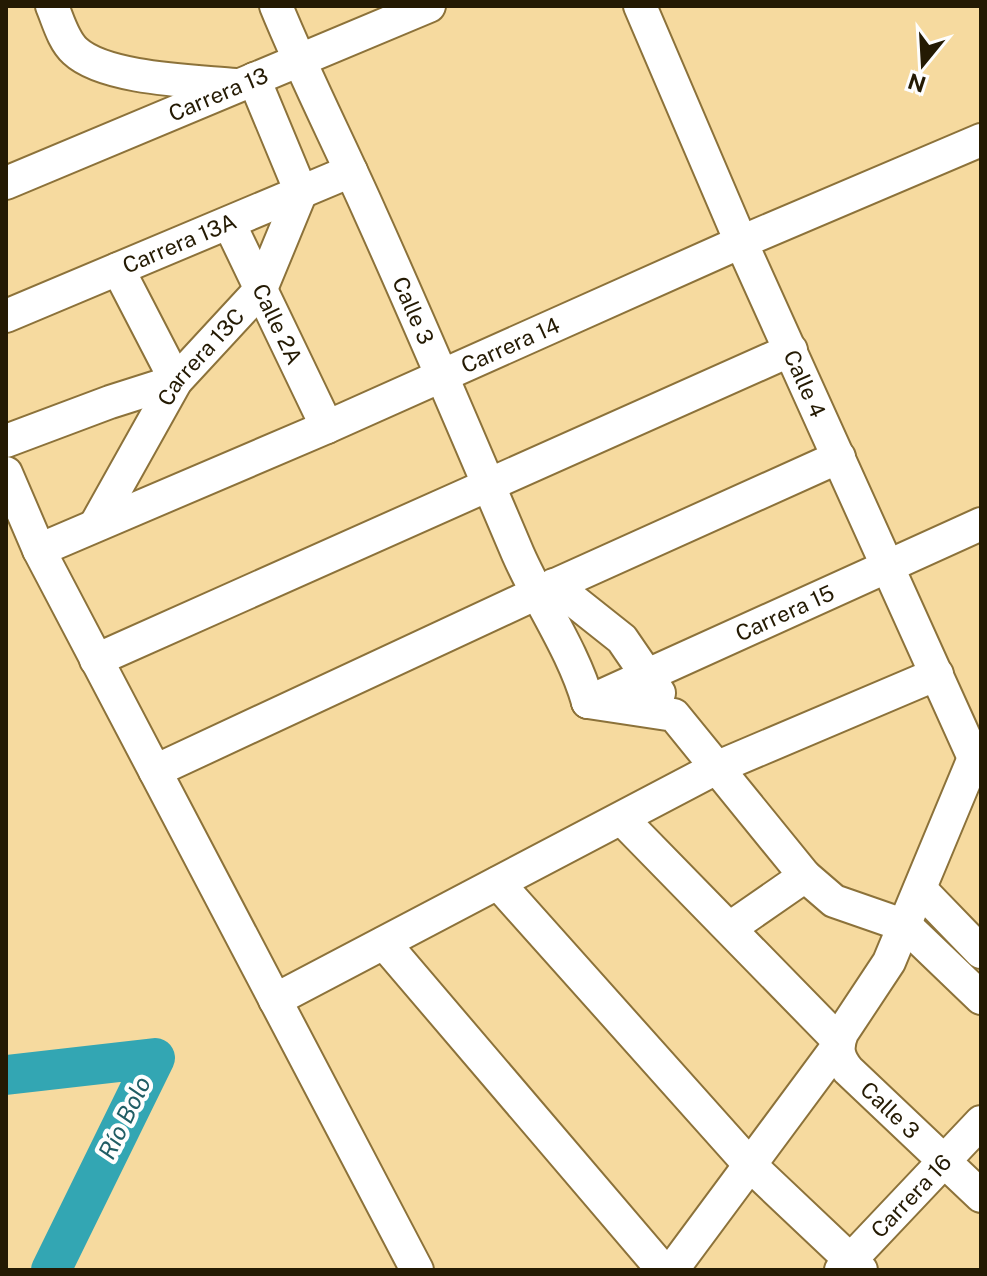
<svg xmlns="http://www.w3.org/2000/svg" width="987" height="1276" font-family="'Public Sans',sans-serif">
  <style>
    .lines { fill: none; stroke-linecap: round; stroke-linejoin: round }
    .river { stroke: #33a6b3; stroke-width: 40 }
    .minor-casing { stroke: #8c723a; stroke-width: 36 }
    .minor { stroke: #fff; stroke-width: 32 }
    .labels { text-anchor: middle; stroke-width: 8; stroke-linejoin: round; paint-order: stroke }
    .street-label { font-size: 22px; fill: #241a03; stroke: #fefefe }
    .water-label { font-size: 24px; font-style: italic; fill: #205d64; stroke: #fefefe }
  </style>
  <rect width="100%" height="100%" fill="#f6da9f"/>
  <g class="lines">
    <polyline class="river" points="6,1075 155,1058 51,1270"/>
    <defs>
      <g id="minor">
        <path d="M 52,6 C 58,20 63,40 75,51 C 105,79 194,81 235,85"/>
        <path id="s1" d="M 276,6 C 305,77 340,145 371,215 C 422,328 470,441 518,554 C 540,604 573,650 588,702"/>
        <path id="s2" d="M 640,6 L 741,242 L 974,758"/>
        <path id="s3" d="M 6,183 L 429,6"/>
        <path id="s4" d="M 229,223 L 327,427"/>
        <path id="s5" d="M 6,316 L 351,171"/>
        <polyline points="6,441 110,402 176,381 118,269"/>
        <polyline points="6,473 39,550 417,1270"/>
        <path id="s6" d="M 96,524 L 176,381 L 261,289 L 301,192 L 254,79"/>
        <path id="s7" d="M 39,550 L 327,427 L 741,242 L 981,140"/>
        <polyline points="554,585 622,639 659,693"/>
        <polyline points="96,660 791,350"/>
        <polyline points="588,702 674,715 805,876 834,901 906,926 981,998"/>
        <path id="s8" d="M 588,702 L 981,524"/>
        <path id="s9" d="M 981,751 L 974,758 L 889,962 L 842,1033 C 836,1048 838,1058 848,1070 L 981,1196"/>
        <polyline points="155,771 535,594 839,457"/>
        <polyline points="622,819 839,1041"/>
        <polyline points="498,883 750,1165 861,1270"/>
        <polyline points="920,889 981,952"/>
        <polyline points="730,928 805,876"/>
        <polyline points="384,943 663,1270"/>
        <polyline points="275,1000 718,767 937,674"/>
        <polyline points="672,1270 838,1046"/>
        <path id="s10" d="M 841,1270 L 981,1122"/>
      </g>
    </defs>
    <use href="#minor" class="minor-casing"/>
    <use href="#minor" class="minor"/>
  </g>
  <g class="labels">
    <g class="street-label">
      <text dy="8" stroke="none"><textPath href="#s3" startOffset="230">Carrera 13</textPath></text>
      <text dy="8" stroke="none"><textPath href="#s5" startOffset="188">Carrera 13A</textPath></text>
      <text dy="8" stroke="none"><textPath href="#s1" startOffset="334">Calle 3</textPath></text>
      <text dy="8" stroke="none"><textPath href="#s4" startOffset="112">Calle 2A</textPath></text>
      <text dy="8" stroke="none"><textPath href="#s7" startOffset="514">Carrera 14</textPath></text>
      <text dy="8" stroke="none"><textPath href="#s6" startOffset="198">Carrera 13C</textPath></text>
      <text dy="8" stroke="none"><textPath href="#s2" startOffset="412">Calle 4</textPath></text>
      <text dy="8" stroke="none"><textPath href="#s8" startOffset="216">Carrera 15</textPath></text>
      <text dy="8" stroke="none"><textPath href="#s9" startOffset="414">Calle 3</textPath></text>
      <text dy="8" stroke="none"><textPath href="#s10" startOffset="102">Carrera 16</textPath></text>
    </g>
    <g class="water-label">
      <text transform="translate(125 1118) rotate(-64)" y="8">Río Bolo</text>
    </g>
  </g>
  <rect width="987" height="1276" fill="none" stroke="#241a03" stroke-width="16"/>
  <g transform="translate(923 64) rotate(198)" stroke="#fefefe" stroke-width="6" paint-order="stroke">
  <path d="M0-6L14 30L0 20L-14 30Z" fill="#241a03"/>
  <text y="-12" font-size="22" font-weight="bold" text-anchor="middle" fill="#241a03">N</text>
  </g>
</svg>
